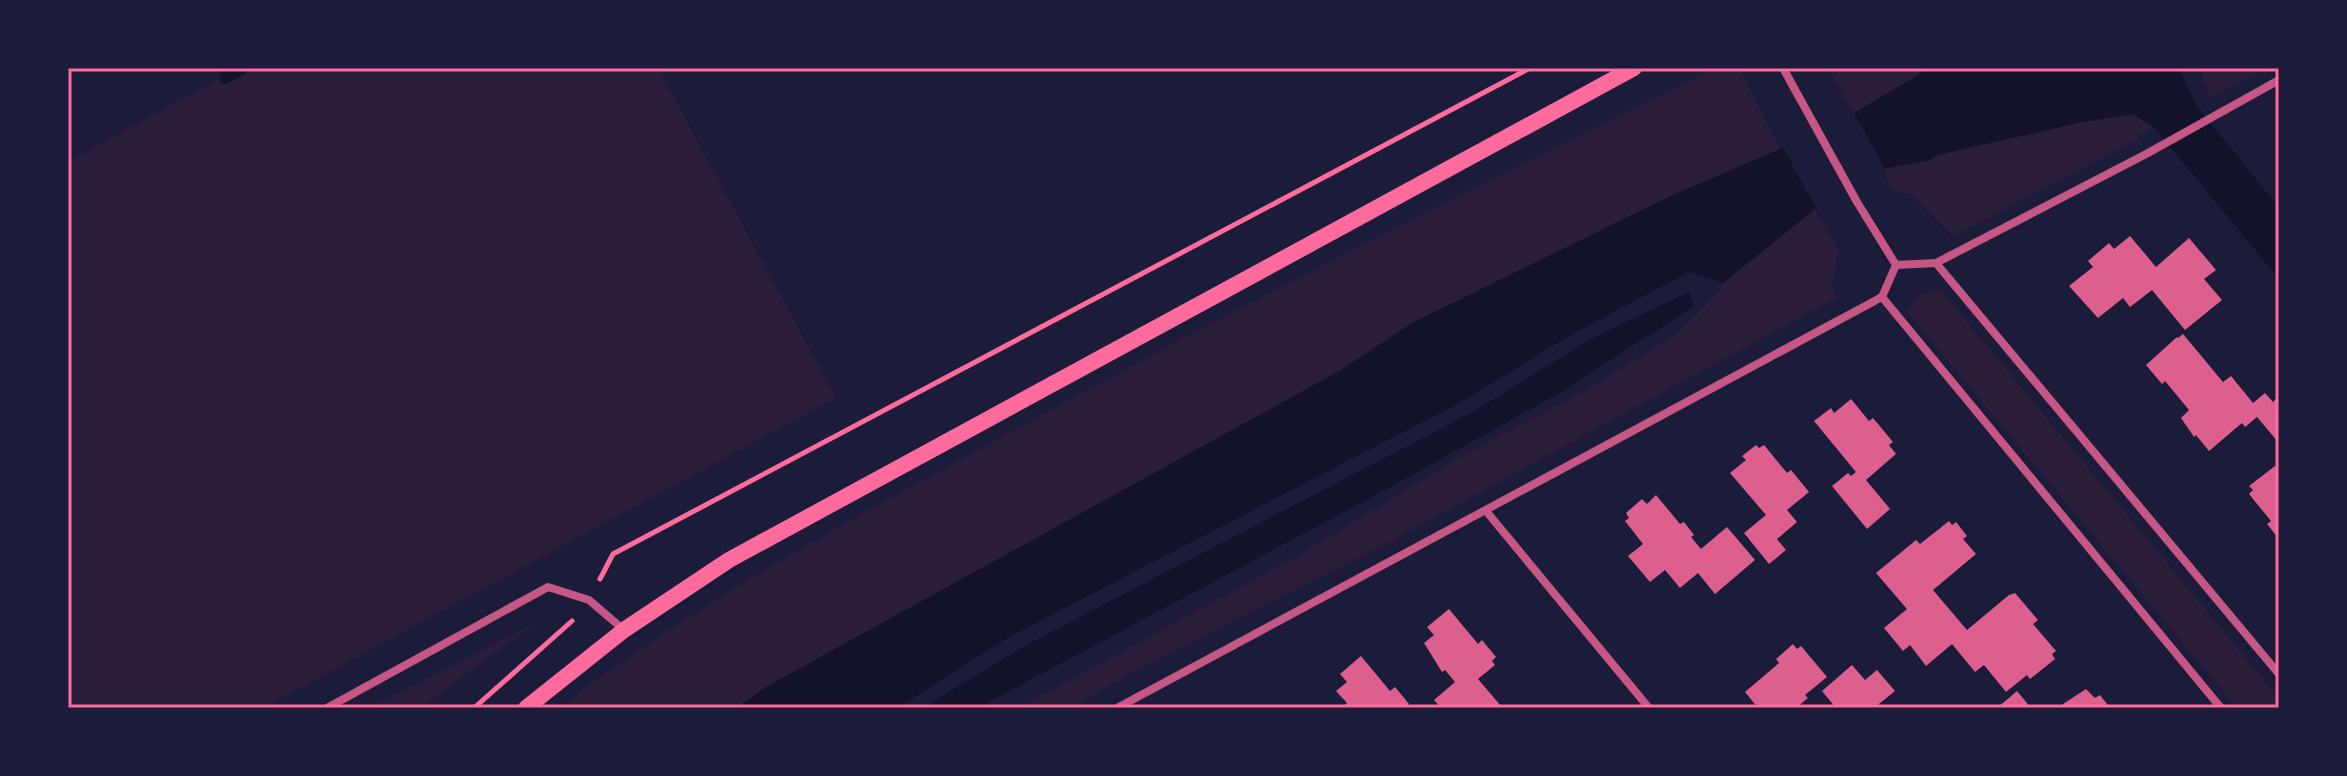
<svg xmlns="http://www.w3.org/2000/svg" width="2347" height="776" font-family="Spectral,serif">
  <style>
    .green { fill: #2a1e3b }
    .water { fill: #12122b }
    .pier { fill: #1b1b3a }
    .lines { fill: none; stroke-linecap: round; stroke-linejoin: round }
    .stream { stroke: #12122b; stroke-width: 12 }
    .building { fill: #dd5f8e }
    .path { stroke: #ff6b9d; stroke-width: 5 }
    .minor { stroke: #c65784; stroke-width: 8 }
    .secondary { stroke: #ff6b9d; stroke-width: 16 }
    .neatline { fill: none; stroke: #ff6b9d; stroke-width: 3 }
  </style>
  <rect width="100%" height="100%" fill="#1b1b3a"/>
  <g class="green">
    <polygon points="238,68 658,68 836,398 263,708 68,708 68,162"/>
    <path d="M 1716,68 L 1739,68 L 1780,149 L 1673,195 L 1412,323 L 1341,370 L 766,687 L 737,708 L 559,708 C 693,605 841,525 989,444 C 1228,312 1471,187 1716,68 Z"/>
    <polygon points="1828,68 1930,68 1854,113"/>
    <polygon points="2207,68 2267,68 2211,97 2202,77"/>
    <polygon points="2133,114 2154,127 2138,136 2139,139 1953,236 1910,194 1892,191 1882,169 1931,160 1937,155 2083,122"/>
    <polygon points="1815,209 1839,250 1832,284 1836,298 1380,547 1136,670 1071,708 1019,708 1297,556 1457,459 1588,389 1676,334 1709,302 1723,283"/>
    <polygon points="1940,289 2279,698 2279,708 2237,708 1907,312 1920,295"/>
    <polygon points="537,622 421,708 369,708"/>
  </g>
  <g class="water">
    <polygon points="1930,68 2179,68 2196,105 2279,208 2279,279 2154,127 2132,114 2083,122 1937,155 1931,160 1882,169 1815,209 1723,283 1689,272 1572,334 1463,401 1007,638 897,708 737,708 766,687 1341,370 1412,323 1673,195 1780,149 1854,113"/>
    <polygon points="1689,292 1694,306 1563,391 1385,490 977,708 923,708 1030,643 1473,412 1589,340"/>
  </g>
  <polygon class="pier" points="1852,109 1887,172 1818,212 1781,144"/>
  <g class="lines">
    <polyline class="stream" points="225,78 243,68"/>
  </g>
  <g class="building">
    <polygon points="2130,236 2156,267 2189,238 2216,270 2204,279 2222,300 2185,330 2152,290 2130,307 2123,298 2098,318 2069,286 2093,267 2088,261 2109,243 2114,249"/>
    <polygon points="2183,334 2223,382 2231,376 2253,403 2265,393 2273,402 2279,396 2279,443 2257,417 2245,427 2242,423 2209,451 2196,435 2194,437 2181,418 2189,410 2165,381 2162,384 2146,365 2177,337 2178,338"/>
    <polygon points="1851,399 1869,421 1873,418 1893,442 1889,445 1896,454 1866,480 1890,509 1867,529 1832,486 1848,473 1851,476 1856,472 1814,421 1831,408 1834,413"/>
    <polygon points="1756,445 1759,448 1764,445 1787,473 1791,470 1809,492 1787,510 1797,522 1777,539 1786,550 1769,564 1744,533 1766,515 1730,473 1746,460 1742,456"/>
    <polygon points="2275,466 2279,471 2279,539 2267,524 2271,521 2249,494 2253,490 2249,486"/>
    <polygon points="1656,495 1680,524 1684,522 1694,535 1691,537 1701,549 1727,527 1755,560 1715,594 1698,573 1680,588 1665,570 1650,582 1628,556 1643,544 1625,521 1629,518 1626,513 1642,499 1647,504"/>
    <polygon points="1949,521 1952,525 1956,522 1967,536 1963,539 1976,554 1933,590 1967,630 2009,595 2015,593 2038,620 2033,624 2056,651 2052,654 2055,659 2030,679 2027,675 2006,692 1984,665 1975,672 1952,644 1926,666 1910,645 1903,651 1884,628 1907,609 1876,573 1916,540 1920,544"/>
    <polygon points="1449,609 1478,644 1482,640 1496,657 1492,661 1495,665 1478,679 1501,706 1498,708 1441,708 1434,700 1455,682 1445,670 1442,672 1424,643 1434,635 1427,627"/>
    <polygon points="1793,644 1797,649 1801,646 1827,677 1805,695 1808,698 1796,708 1792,706 1758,708 1745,692 1779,663 1776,659"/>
    <polygon points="1361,656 1390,691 1395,687 1409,704 1404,708 1346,708 1344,706 1347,703 1336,691 1347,682 1340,674"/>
    <polygon points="1852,665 1865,680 1877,670 1895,691 1874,708 1836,708 1822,691"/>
    <polygon points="2086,689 2095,698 2100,695 2110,708 2057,708"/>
    <polygon points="2017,691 2031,708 1997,708"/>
  </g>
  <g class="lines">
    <g class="path">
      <polyline points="600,579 613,554 1530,68"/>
      <polyline points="474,708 572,621"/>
    </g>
    <g class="minor">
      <polyline points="1783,68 1857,202 1896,265"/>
      <polyline points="1936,263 2279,674"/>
      <polyline points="1882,297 2221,708"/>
      <polyline points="1882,297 1896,265 1936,263 2148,153 2279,80"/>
      <polyline points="1486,511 1649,708"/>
      <polyline points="327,708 548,587 589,600 624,630"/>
      <polyline points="1117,708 1882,297"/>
    </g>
    <polyline class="secondary" points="526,708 624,630 729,560 1634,68"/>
  </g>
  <rect width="2347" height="776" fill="none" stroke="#1b1b3a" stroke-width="140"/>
  <rect x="70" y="70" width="2207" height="636" class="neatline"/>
</svg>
